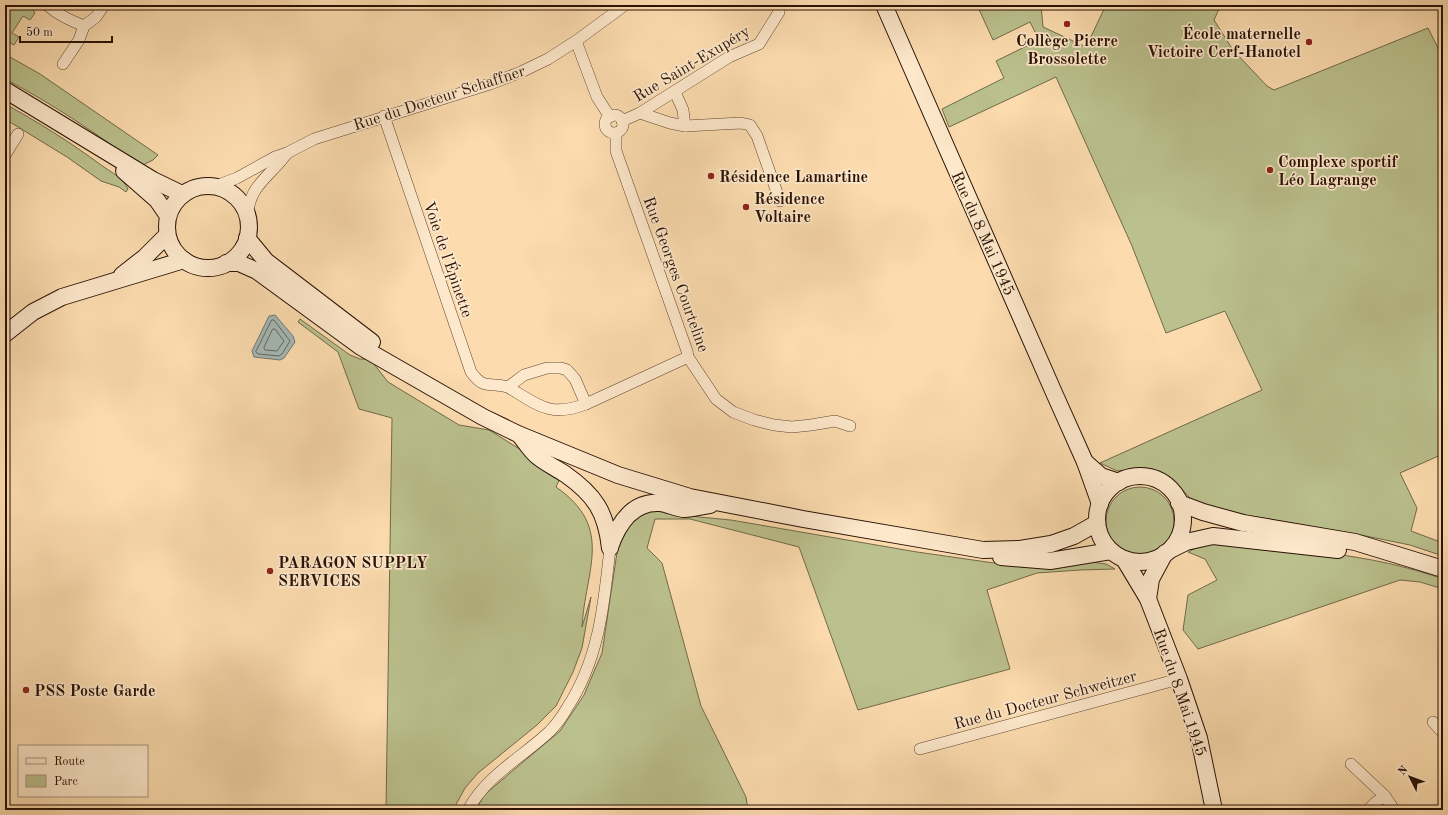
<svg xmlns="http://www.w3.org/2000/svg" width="1448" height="815" font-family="'Old Standard TT',serif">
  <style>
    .green { fill: #bbc18e; stroke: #726949 }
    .water { fill: #a4b9b6; stroke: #73766f }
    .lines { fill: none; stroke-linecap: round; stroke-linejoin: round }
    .shore { stroke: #66655d; stroke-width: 1 }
    .street-casing { stroke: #5e442f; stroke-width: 12 }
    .secondary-casing { stroke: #291104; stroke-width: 18 }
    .street { stroke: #fde8cb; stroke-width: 11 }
    .secondary { stroke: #fde8cb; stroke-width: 16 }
    .poi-dot { fill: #8f2418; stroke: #fde8cb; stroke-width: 1.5 }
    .labels { text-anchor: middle; stroke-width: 3.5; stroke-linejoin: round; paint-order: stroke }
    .poi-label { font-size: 16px; font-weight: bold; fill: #291104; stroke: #fde8cb; text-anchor: start }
    .street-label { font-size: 16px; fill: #291104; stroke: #fde8cb }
  </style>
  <rect width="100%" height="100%" fill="#fcdcaf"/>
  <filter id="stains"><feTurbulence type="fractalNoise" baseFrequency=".005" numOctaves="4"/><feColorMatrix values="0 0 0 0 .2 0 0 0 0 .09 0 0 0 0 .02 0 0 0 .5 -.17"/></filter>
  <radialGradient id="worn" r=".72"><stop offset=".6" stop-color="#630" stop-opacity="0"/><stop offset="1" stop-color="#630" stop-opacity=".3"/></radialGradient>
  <g class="green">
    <polygon points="5,5 30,5 35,13 30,20 23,16 12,33 19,37 14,45 5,40"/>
    <polygon points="977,5 1041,5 1043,27 1086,47 1106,5 1228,5 1219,9 1214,20 1233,50 1267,86 1274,90 1428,28 1443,58 1443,454 1400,473 1417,508 1411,531 1443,543 1443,556 1410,545 1361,535 1245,515 1205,505 1191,499 1176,483 1165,474 1153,469 1144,468 1117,471 1100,463 1262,390 1225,311 1166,333 1132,246 1056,77 949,127 942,109 1004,78 996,61 1039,40 1030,22 993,40"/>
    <path d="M 10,57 L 40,74 L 158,155 L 153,160 L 141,166 C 97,134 53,104 5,79 L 5,58 L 8,60 Z"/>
    <path d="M 5,104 C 38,122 70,142 101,165 C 111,172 123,178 128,189 L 126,192 L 119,187 L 101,181 L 67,157 L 5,119 Z"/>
    <path d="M 300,319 L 350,355 L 360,359 L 370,359 L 388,382 L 459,425 L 489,430 L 518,448 L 561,476 L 556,487 C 615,528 585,570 582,627 L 591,597 L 582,648 L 573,672 L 556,706 L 537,725 L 478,773 L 465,788 L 453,810 L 386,810 L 392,418 L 359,409 L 338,352 L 298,322 Z"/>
    <circle cx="1140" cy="521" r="34"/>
    <polygon points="659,508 699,517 731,520 917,552 1022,567 1048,567 1091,562 1106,564 1115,569 1080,570 1037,573 987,590 1010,669 858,710 799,547 690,519 655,519 647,548 662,563 701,706 746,797 748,810 476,810 484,795 560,731 584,695 602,653 619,539 632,516"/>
    <path d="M 1216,543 C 1293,549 1370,553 1443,579 L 1443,589 L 1420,582 L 1400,580 L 1198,649 L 1183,630 L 1188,595 L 1217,580 L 1205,559 L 1188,552 L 1204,544 Z"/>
  </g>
  <polygon class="water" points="275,315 293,336 295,342 284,358 280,360 254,357 252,351 269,316"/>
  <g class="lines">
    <g class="shore">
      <polygon points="272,320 274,320 290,341 282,354 279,356 258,354 256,352"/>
      <polygon points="273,329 275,329 284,341 277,351 265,350 264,348"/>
    </g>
    <defs>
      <g id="street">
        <path d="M 47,5 C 58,15 70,20 84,26"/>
        <polyline points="576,41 597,97 610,117"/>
        <polyline points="63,64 79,40 84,26 96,17 104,5"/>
        <polyline points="675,92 683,110 685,126"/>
        <polyline points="640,113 670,123 685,126 741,123 750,125 757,136 780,201"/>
        <circle cx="614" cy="124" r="9"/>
        <path d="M 384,116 L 471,372 C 485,391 488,381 508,387 C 538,405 550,418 586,404 L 688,357"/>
        <polyline points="622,121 640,113 729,57 759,44 779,12 779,5"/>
        <polyline points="616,133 616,151 687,351 688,357 716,399 733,412 754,420 774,425 792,427 811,425 835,421 850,426"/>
        <polyline points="5,155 18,134"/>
        <polyline points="216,186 237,178 275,157 287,153 314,139 490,84 521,72 548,59 576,41 625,5"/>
        <path d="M 247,213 C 249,204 251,196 256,189 C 265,176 278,166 287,153"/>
        <polyline points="508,387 524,375 547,368 561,368 567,370 575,379 586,404"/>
        <polyline points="1433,722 1443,733"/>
        <polyline points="920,749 1179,679"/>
        <polyline points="1351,764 1385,796 1394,810"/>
        <path d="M 468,810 C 486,776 521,758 549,732 C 556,725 562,717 567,708 C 599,660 604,604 610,548"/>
        <polyline points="1368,810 1376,802 1385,796"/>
      </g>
      <g id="secondary">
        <polyline points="884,5 1055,395 1085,462 1100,504"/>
        <polyline points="5,90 153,180 182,194"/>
        <polyline points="124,171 157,200 168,216"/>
        <circle cx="208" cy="227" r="41"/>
        <polyline points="247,238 266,261 372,342"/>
        <polyline points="226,263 239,263 257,271 361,347 483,417 518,434 618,475 690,497 803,519 983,550 1020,549 1051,544 1074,536 1097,523"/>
        <polyline points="122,275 145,257 167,235"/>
        <polyline points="5,334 33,312 62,297 184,260"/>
        <path d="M 521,437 C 526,443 531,451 537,456 C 545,463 556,468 565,474 C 595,495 606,512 610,548"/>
        <polyline points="1085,462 1101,476 1119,482"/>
        <circle cx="1140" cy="519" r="43"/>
        <polyline points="1179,503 1203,512 1243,523 1355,542 1443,569"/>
        <path d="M 610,547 C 618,524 632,501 660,503 C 669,504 677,509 685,509 C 693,509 702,506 710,505"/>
        <polyline points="1170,550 1186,542 1213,536 1338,550"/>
        <polyline points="1001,557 1050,561 1111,551"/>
        <polyline points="1124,559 1148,599 1179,679 1199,738 1214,810"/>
        <polyline points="1148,599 1151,579 1165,553"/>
      </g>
    </defs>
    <use href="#street" class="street-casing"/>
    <use href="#secondary" class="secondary-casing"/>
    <use href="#street" class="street"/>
    <use href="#secondary" class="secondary"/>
  </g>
  <g class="poi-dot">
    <circle cx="1067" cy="24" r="4"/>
    <circle cx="1309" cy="42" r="4"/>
    <circle cx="1270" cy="170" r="4"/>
    <circle cx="711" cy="176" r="4"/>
    <circle cx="746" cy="207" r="4"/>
    <circle cx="270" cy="571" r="4"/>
    <circle cx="26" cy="690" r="4"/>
  </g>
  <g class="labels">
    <g class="poi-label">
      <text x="1301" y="39" text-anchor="end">École maternelle<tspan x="1301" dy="18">Victoire Cerf-Hanotel</tspan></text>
      <text x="1067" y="46" text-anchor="middle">Collège Pierre<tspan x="1067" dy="18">Brossolette</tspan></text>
      <text x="1278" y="167">Complexe sportif<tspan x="1278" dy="18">Léo Lagrange</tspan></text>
      <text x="719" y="182">Résidence Lamartine</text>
      <text x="754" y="204">Résidence<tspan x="754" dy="18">Voltaire</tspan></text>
      <text x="278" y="568">PARAGON SUPPLY<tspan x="278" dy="18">SERVICES</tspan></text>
      <text x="34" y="696">PSS Poste Garde</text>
    </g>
    <g class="street-label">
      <text transform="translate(691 63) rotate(-31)" y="6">Rue Saint-Exupéry</text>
      <text transform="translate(439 97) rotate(-18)" y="6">Rue du Docteur Schaffner</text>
      <text transform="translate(984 233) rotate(66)" y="6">Rue du 8 Mai 1945</text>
      <text transform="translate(449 259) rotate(71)" y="6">Voie de l'Épinette</text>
      <text transform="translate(677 274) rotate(70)" y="6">Rue Georges Courteline</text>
      <text transform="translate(1181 692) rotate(71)" y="6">Rue du 8 Mai 1945</text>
      <text transform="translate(1045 699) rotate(-15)" y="6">Rue du Docteur Schweitzer</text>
    </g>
  </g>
  <rect width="1448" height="815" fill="none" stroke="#fcdcaf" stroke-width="20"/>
  <rect x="6" y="6" width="1436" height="803" fill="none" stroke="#291104" stroke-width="2"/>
  <rect x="10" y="10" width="1428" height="795" fill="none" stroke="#291104"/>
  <rect x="18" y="745" width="130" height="52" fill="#fde8cb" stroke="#a8927b"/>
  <rect x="26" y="758" width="20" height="6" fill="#fde8cb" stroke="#a8927b"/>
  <text x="54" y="765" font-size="12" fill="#291104">Route</text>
  <rect x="26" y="775" width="20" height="12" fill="#bbc18e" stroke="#a8927b"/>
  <text x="54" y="785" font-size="12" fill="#291104">Parc</text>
  <g transform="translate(1410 777) rotate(312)" stroke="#fde8cb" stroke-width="3" paint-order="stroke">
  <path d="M0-3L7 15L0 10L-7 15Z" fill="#291104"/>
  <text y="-6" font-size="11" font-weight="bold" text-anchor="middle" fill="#291104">N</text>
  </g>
  <path d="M20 36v6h92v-6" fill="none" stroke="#291104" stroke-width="2"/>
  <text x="26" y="36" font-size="12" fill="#291104" stroke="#fde8cb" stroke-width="3" paint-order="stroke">50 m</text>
  <rect width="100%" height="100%" filter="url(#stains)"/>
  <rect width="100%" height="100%" fill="url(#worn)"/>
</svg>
